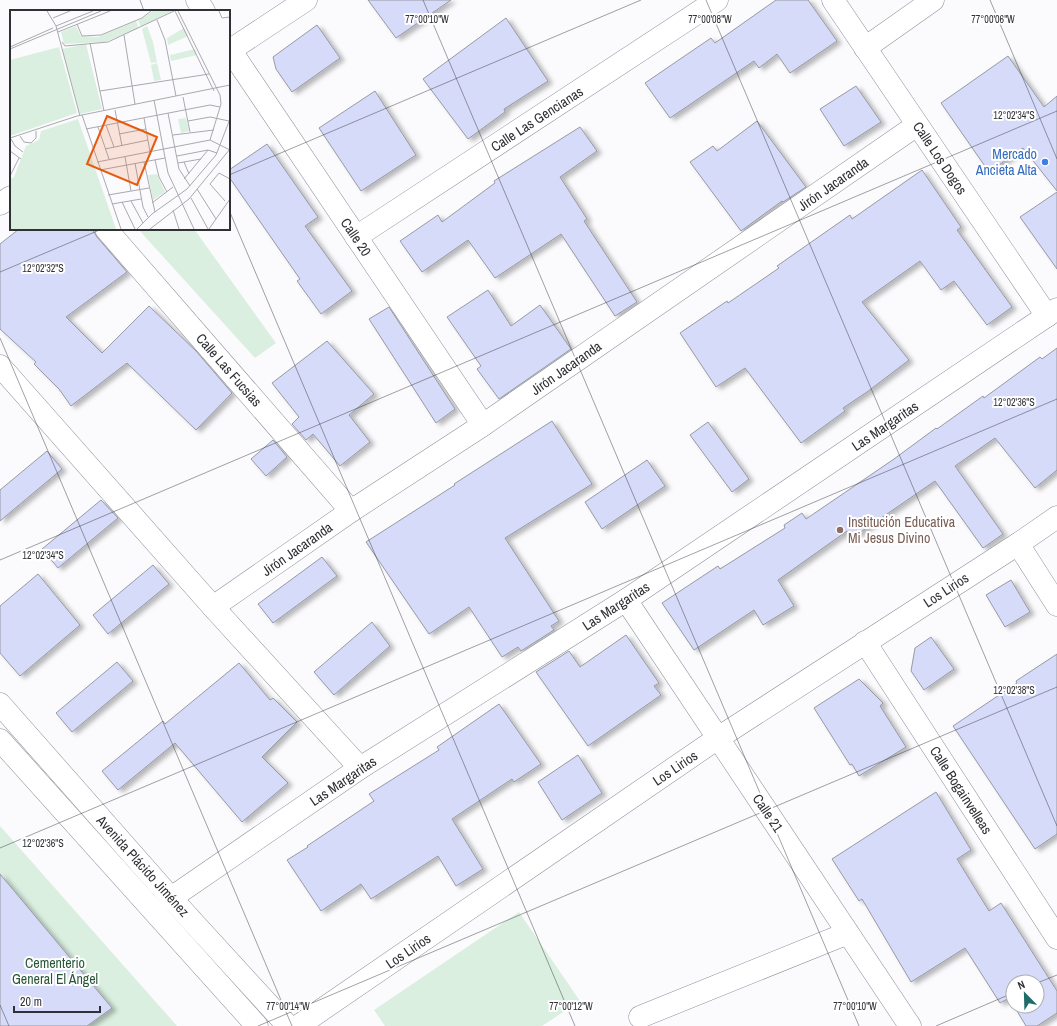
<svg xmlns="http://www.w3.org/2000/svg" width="1057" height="1026" font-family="'Archivo Narrow',sans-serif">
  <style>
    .green { fill: #daefe0 }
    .building { fill: #d6dbf9; stroke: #9799a3; filter: url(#shadow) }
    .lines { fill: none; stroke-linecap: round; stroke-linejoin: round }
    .minor-casing { stroke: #8f919a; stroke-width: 23 }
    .minor { stroke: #fff; stroke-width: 22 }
    .ticks { fill: none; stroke: #303135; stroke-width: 1; stroke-opacity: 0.45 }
    .shop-dot { fill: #3f7fe0; stroke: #fff; stroke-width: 1.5 }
    .education-dot { fill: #8d6e63; stroke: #fff; stroke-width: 1.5 }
    .labels { text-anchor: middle; stroke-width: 4; stroke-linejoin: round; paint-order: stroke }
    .street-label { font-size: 14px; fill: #303135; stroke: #fff }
    .shop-label { font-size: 14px; fill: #366cbe; stroke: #fff; text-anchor: end }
    .education-label { font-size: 14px; fill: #785e54; stroke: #fff; text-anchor: start }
    .park-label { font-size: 14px; fill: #28563a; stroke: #fff }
    .inset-road { fill: none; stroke: #aaaaae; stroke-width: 1 }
    .view { fill: #e8590c; fill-opacity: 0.15; stroke: #e8590c; stroke-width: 2 }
    .inset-edge { fill: none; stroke: #303135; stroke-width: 2 }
    .ticks-label { font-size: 10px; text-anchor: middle; fill: #303135; stroke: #fff; stroke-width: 4; stroke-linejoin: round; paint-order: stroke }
  </style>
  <defs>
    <filter id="shadow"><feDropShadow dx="4.5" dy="2.5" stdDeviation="2" flood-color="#0004"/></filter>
  </defs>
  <rect width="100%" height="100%" fill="#fbfbfe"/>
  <g class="green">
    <polygon points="138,229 194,229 276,343 255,358"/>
    <polygon points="0,826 177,1026 0,1026"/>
    <polygon points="519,912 580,1001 542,1026 385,1026 374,1010"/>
  </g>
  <g class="building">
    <polygon points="368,0 451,0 396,38"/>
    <polygon points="776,0 808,0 837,41 790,73 777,54 759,68 754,61 670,118 645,83 711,38 715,43"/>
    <polygon points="506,18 548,81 504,109 505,112 468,139 423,79"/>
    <polygon points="317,25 340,58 292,92 276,69 273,57"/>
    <polygon points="1008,56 1044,107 1057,96 1057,191 1023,148 989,172 941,103"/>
    <polygon points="856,86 881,122 844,146 820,109"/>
    <polygon points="375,91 416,155 361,191 319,128"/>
    <polygon points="757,121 806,187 783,202 782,201 741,231 690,162 713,146 717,151"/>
    <polygon points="580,127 597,151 560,177 587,219 584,221 637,302 615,316 561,234 495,278 468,240 422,272 400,241 438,215 442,222 495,183 494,181"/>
    <polygon points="267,144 318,217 305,226 352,291 321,314 297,281 300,279 229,177 229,170"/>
    <polygon points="922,170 961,227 957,230 1012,307 987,325 954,281 941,290 920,261 862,302 909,360 867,392 843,408 845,411 801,443 745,368 716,387 680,333 727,301 728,303 779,268 777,266 850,215 852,219"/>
    <polygon points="1057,192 1057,269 1020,217"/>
    <polygon points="19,229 92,229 97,237 127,272 66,317 102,353 149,306 196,351 232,393 196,430 127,363 71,406 59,389 34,364 36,362 0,329 0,244"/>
    <polygon points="488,290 511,326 540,305 571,349 499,399 477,369 481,366 447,317"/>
    <polygon points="389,307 455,409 436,423 369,319"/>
    <polygon points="327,341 374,394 349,415 370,442 340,466 313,434 306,440 292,424 299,417 272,383"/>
    <polygon points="1057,348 1057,470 1035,488 995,438 955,466 1003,534 983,548 935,481 852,538 847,531 778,580 794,606 763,625 754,610 694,650 662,603 718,566 720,569 785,528 784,525 802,513 806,519 894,459 936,428 937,429 983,396 984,398 1040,357 1042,359"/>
    <polygon points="552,421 592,484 505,538 559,621 551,626 554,630 521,651 518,647 502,657 469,607 429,634 366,542 455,485 454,484"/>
    <polygon points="708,422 749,479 732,492 690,435"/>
    <polygon points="273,440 287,457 266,476 251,459"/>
    <polygon points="47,451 62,469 0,521 0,490"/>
    <polygon points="647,460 665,486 602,529 585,502"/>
    <polygon points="101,500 118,518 58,568 42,549"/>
    <polygon points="322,557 337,576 273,623 258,604"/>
    <polygon points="153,565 169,584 108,634 93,615"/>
    <polygon points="38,574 80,625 20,676 0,653 0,606"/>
    <polygon points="1011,580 1030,612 1005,627 986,595"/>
    <polygon points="372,622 390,646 334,695 314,672"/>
    <polygon points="626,635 659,683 654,686 661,695 588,746 536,672 569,651 580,667"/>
    <polygon points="931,637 954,669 924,690 911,671 915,648"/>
    <polygon points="1057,654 1057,834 1035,849 953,726 1017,683 1016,681"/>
    <polygon points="117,662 133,681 72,732 56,713"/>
    <polygon points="239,663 270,700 273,698 297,722 262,757 288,783 242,822 175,743 118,790 102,771 163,721 165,724"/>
    <polygon points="859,679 883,703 880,706 906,747 859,776 852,764 850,765 814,708"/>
    <polygon points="499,704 541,764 514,782 512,779 452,819 483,869 456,886 438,856 371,899 361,884 321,911 287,860 308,847 307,846 374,801 369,794 439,750 437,747"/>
    <polygon points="578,755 602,793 562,820 538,782"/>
    <polygon points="936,792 971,850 957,859 989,911 1001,903 1057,991 1057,1013 1037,1026 1026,1026 1014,1006 1037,1006 1037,982 1013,982 1013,1005 1009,998 1000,1003 965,948 911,982 862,899 859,901 832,859"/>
    <polygon points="0,874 112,1008 87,1026 0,1026"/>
  </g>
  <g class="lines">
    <defs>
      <g id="minor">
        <polyline points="197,0 204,11"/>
        <polyline points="833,0 1047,316"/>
        <polyline points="229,48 483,425"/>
        <polyline points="865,48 933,0"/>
        <polyline points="229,51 306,0"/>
        <polyline points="0,204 11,197"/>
        <polyline points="106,229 351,511"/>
        <polyline points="356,237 717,0"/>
        <polyline points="0,366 213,607 360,768"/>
        <polyline points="1018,544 1057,605"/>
        <polyline points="626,600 910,1026"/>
        <polyline points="213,607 351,511 483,425 917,125"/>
        <polyline points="865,642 1057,938"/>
        <polyline points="0,704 171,898 288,1026"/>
        <polyline points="0,740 257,1026"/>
        <polyline points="171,898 360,768 626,600 1057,309"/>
        <polyline points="640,1017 848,933"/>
        <polyline points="298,1026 718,738 1018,544 1057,517"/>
      </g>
    </defs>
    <use href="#minor" class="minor-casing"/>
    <use href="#minor" class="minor"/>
  </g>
  <path class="ticks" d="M 140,0 L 144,11M 423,0 L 859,1026M 706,0 L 1057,826M 990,0 L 1057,159M 229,175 L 641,0M 229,210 L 575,1026M 0,272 L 102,229M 0,338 L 292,1026M 0,560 L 1057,111M 0,848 L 1057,399M 1037,983 L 1057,975M 0,1005 L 9,1026M 258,1026 L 1057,687M 936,1026 L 1013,993"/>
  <circle class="shop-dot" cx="1045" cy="162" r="4"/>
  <circle class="education-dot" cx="840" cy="530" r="4"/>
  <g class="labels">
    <g class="street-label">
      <text transform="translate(537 119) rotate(-33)" y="5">Calle Las Gencianas</text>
      <text transform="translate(940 158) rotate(56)" y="5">Calle Los Dogos</text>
      <text transform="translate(833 184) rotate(-35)" y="5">Jirón Jacaranda</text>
      <text transform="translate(356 237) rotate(56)" y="5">Calle 20</text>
      <text transform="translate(566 368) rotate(-35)" y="5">Jirón Jacaranda</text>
      <text transform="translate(229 370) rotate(49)" y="5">Calle Las Fucsias</text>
      <text transform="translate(885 426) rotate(-34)" y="5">Las Margaritas</text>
      <text transform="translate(297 549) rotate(-35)" y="5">Jirón Jacaranda</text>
      <text transform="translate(946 590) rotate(-33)" y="5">Los Lirios</text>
      <text transform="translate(616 606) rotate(-33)" y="5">Las Margaritas</text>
      <text transform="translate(675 768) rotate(-34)" y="5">Los Lirios</text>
      <text transform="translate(343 781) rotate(-34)" y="5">Las Margaritas</text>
      <text transform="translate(961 790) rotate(57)" y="5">Calle Bogainvelleas</text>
      <text transform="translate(768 813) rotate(56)" y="5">Calle 21</text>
      <text transform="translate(143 866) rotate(48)" y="5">Avenida Plácido Jiménez</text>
      <text transform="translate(408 951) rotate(-34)" y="5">Los Lirios</text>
    </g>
    <g class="shop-label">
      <text x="1037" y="159">Mercado<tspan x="1037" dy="16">Ancieta Alta</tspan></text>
    </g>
    <g class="education-label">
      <text x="848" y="527">Institución Educativa<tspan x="848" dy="16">Mi Jesus Divino</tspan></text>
    </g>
    <g class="park-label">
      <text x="55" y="968">Cementerio<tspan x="55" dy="16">General El Ángel</tspan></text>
    </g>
  </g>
  <g transform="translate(10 10)">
    <rect width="220" height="220" fill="#fbfbfe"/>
    <path d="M 143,1 L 162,1 L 131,17 L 128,11 ZM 126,11 L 129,18 L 95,32 L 54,34 L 51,22 L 66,16 L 71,26 L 88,27 ZM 137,16 L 143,32 L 147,52 L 141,53 L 132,19 ZM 174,18 L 178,26 L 158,35 L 157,28 ZM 76,34 L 92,99 L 70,104 L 52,39 ZM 49,37 L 67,103 L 0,126 L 0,50 ZM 185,39 L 187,45 L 161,51 L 160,45 ZM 147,53 L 151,70 L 144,71 L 141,55 ZM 176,108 L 179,121 L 171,123 L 168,109 ZM 68,109 L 106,219 L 0,219 L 0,169 L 4,167 L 16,136 L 29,130 L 31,121 ZM 147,164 L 155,182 L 143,190 L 138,165 Z" fill="#daefe0"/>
    <path class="inset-road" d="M 37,1 L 46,16 L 70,106M 165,1 L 204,81M 168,1 L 210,85 L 211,94 L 200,130M 209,1 L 212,8 L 220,7M 43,8 L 60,1M 147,10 L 155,30 L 166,86M 67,14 L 72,26 L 91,25 L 132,8 L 141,1M 46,16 L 83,1M 48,22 L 100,1M 114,25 L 125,94M 52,32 L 55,36 L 98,32 L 164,1M 80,33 L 94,101M 0,37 L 43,18M 0,39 L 91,1M 90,81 L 199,64M 173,87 L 180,122M 144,90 L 158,163 L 184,219M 105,100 L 112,136M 158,103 L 169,159 L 180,176M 72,105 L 111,219M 134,108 L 140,142M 178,111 L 200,107 L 219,111M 96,115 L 104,137M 88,117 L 99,149M 76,119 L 200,95 L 210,97M 109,124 L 136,119M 163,125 L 204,120M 10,126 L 14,132 L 21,133 L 26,128 L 26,121M 0,128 L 67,106 L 220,75M 1,129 L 5,136 L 13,142M 95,139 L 138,130M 0,141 L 11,149M 167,146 L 198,140 L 207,143M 115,147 L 121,181M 145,150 L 149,167 L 157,182M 87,152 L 200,130 L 220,140M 134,152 L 145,202M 174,152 L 179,164M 125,153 L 133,197 L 138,207M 168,153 L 191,149M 90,160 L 155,148M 0,166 L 9,148M 174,169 L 198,140M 187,179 L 206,209M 98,185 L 139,178M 181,188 L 198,219M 121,191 L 133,213M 215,191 L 200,174 L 209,163 L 220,169M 112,192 L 125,219M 142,193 L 163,177M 102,194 L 131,189M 163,200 L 169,219M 127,219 L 142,204 L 177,179 L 206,145 L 220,109M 140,219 L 179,189 L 220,139M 199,219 L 220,189"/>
    <path class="view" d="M 97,106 L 147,127 L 127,175 L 77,154 Z"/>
    <rect width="220" height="220" class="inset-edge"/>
  </g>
  <g class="ticks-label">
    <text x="427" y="23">77°00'10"W</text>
    <text x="710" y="23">77°00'08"W</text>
    <text x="993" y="23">77°00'06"W</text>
    <text x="1014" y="119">12°02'34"S</text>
    <text x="43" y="272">12°02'32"S</text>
    <text x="1014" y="406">12°02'36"S</text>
    <text x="43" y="559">12°02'34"S</text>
    <text x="1014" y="694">12°02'38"S</text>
    <text x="43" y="847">12°02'36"S</text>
    <text x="288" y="1010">77°00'14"W</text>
    <text x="571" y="1010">77°00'12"W</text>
    <text x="855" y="1010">77°00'10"W</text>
  </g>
  <g transform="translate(1025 994) rotate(337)"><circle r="19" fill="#ffffff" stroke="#acadae"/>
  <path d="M0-3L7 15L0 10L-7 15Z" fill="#216c68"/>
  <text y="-6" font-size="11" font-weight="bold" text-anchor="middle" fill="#303135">N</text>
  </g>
  <path d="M14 1006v6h86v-6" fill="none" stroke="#303135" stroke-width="2"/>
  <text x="20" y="1006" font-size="12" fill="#303135" stroke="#ffffff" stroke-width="3" paint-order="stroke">20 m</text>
</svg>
